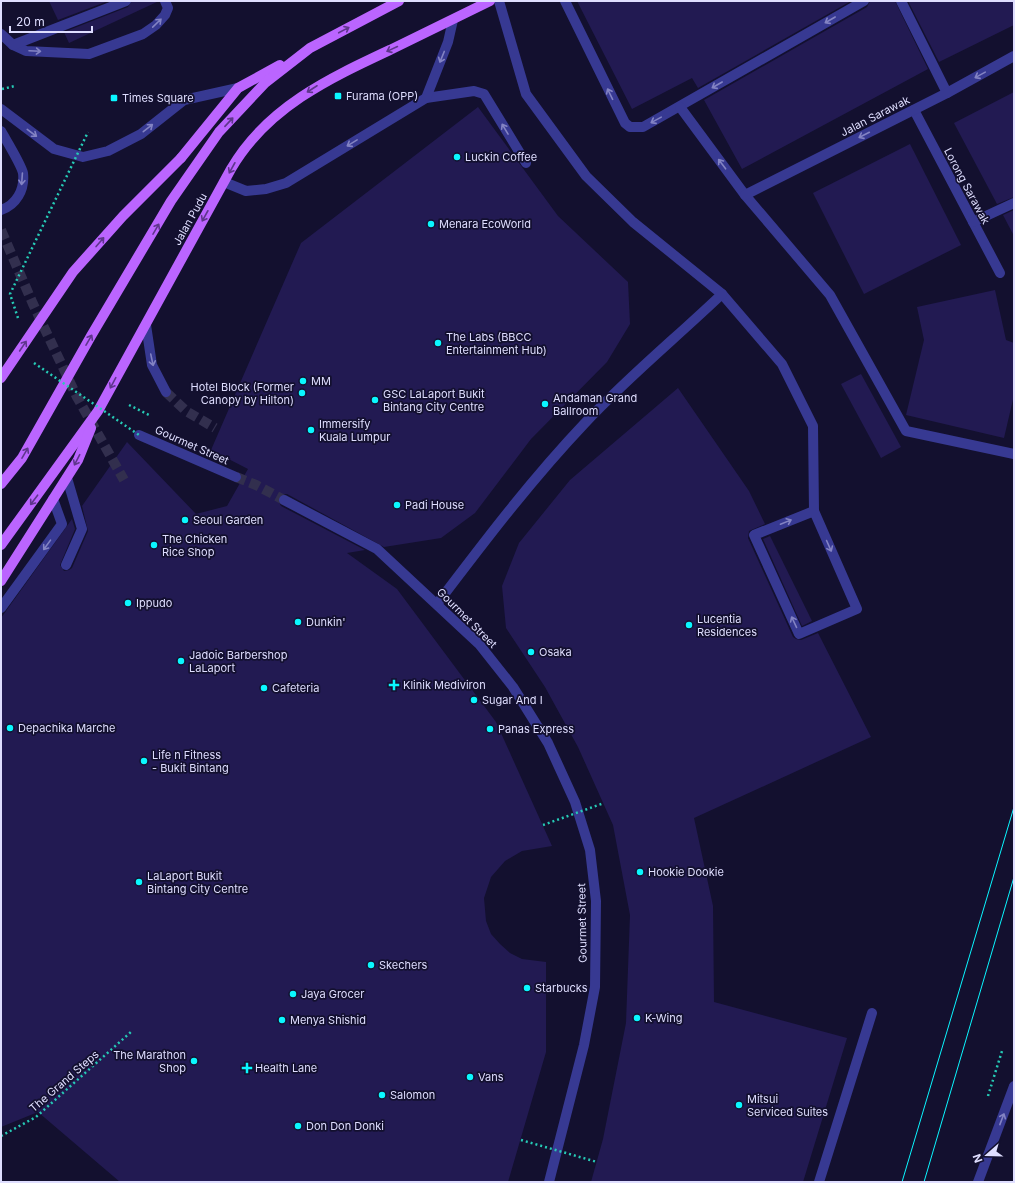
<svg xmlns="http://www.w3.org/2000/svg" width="1015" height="1183" font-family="Inter,sans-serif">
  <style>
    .building { fill: #221a52 }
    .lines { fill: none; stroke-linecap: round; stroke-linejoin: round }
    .minor-tunnel { stroke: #322f4e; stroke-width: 10; stroke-dasharray: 10 5; stroke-linecap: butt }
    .path { stroke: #26cbb6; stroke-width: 2.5; stroke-dasharray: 2 3; stroke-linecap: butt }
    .minor { stroke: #373992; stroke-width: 10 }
    .major { stroke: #bb65ff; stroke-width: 10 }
    .tram { stroke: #0af7ff; stroke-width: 1 }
    .path-bridge { stroke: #26cbb6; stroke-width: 2.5; stroke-dasharray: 2 3; stroke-linecap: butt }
    .major-bridge { stroke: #bb65ff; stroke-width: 10 }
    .oneway { stroke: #8383c3 }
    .oneway2 { stroke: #5f368d }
    .poi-dot { fill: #0af7ff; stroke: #13102f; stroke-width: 1.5 }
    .labels { text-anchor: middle; stroke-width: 3.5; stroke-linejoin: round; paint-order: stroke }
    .poi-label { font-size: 11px; fill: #dfdeff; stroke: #13102f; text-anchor: start }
    .street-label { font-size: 11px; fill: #dfdeff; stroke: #13102f }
  </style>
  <rect width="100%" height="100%" fill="#13102f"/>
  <g class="building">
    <polygon points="49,1 108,1 58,20"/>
    <polygon points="132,1 159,1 69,43 64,32 128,7"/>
    <polygon points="577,1 851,1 698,88 692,78 632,109"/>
    <polygon points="870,1 895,1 928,69 742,169 704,100 867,7"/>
    <polygon points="908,1 1014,1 1014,25 939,62"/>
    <polygon points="1014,92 1014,197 997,204 954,123"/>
    <polygon points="478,107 558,216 628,282 630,324 607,362 531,439 475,513 441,538 384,547 287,494 281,494 278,500 281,506 365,550 347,553 397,589 496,722 552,846 522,851 505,861 491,877 484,898 486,921 491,934 500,944 510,953 522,959 546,962 546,1052 508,1182 120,1182 38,1112 1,1127 1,618 72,519 75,529 60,565 64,571 69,570 72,568 88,531 82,506 127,442 196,514 227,506 248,469 211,450 301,243"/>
    <polygon points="910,144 961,245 864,294 813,193"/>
    <polygon points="1014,210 1014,236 1003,215"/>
    <polygon points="995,290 1006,340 1014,343 1014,395 1004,438 906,415 924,340 917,307"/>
    <polygon points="861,374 901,447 881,458 841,384"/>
    <polygon points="678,388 749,491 765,524 749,531 748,538 793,637 796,639 801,640 818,633 871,737 694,818 713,906 714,1002 847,1038 803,1182 591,1182 603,1139 626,1023 630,915 613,825 578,747 545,687 506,628 502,586 519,543 570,480"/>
    <polygon points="770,536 812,621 802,626 763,539"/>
  </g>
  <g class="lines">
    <g class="minor-tunnel">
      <polyline points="1,230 33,304 77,397 124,480"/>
      <polyline points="166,392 186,411 215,428"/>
      <polyline points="236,477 256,485 284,500"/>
    </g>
    <g class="path">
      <polyline points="2,89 15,86"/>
      <polyline points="129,405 149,415"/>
      <polyline points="988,1096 1002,1051"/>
      <polyline points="1,1136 36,1117 132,1031"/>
    </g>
    <g class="minor">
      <polyline points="499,1 526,94 586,176 633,222 722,294 782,364 813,426 814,511 857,609 799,634 754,535 814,511"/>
      <polyline points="565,1 625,123 630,127 643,127 864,1"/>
      <polyline points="901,1 947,93"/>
      <polyline points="1,34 13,45 26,51 89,54 143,34 156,25 165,15 168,8 165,1"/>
      <polyline points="13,45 126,1"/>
      <polyline points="426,98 474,91 484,94 526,163"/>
      <polyline points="680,107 745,195 830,295 906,431 1014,454"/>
      <polyline points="1,109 54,149 83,157 108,151 141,134 184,100 238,88"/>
      <polyline points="914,110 1000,273"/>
      <path d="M 1,131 C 6,140 21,164 23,173 C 25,190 16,205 1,210"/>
      <polyline points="224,182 246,191 266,189 286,183 426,98 448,42 453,20"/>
      <polyline points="745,195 947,93 1014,56"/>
      <polyline points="973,222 1014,203"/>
      <polyline points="146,325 152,365 166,392"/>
      <polyline points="139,435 236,477"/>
      <polyline points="284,500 377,549 479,644 513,687 548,743 575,802 590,850 596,901 595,987 584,1045 549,1182"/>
      <polyline points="66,565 82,529 67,478"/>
      <path d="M 437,604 C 484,542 531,480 585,423 C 628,377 677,337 722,294"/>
      <polyline points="1,608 62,524 53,499"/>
      <polyline points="819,1182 872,1013"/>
      <polyline points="978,1182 1014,1086"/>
    </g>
    <g class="major">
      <polyline points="181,158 238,88 280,65"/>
      <polyline points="1,484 22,458 91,336 171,201 219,132 265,83 310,48 399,1"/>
      <path d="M 1,545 L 98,411 L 231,169 C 267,107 330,78 392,49 C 425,33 458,17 490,1"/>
      <polyline points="1,581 78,460 91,428"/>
    </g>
    <g class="tram">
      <polyline points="902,1182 1014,807"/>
      <polyline points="924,1182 1014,877"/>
    </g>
    <g class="path-bridge">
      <polyline points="18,318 10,294 88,132"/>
      <polyline points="34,363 139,435"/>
      <polyline points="543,825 604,803"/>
      <polyline points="521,1140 597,1162"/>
    </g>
    <polyline class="major-bridge" points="1,378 73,272 123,216 181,158"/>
  </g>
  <defs><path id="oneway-shaft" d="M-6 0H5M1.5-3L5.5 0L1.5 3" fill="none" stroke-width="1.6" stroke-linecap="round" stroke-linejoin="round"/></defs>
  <g class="oneway">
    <use href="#oneway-shaft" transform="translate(830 20) rotate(150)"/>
    <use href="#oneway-shaft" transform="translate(157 23) rotate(-44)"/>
    <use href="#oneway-shaft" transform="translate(35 51) rotate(3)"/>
    <use href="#oneway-shaft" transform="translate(442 57) rotate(112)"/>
    <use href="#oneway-shaft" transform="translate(980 75) rotate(151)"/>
    <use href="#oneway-shaft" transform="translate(717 85) rotate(150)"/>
    <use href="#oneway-shaft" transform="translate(610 94) rotate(-116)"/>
    <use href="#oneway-shaft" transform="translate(656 120) rotate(151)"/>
    <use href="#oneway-shaft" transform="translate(148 128) rotate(-38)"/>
    <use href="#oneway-shaft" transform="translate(505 129) rotate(-121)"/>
    <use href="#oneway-shaft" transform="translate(32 133) rotate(37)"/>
    <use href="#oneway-shaft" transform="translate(864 135) rotate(153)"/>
    <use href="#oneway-shaft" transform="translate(352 143) rotate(149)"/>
    <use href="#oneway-shaft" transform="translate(722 164) rotate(-127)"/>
    <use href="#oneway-shaft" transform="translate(22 179) rotate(94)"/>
    <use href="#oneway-shaft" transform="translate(152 360) rotate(78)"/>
    <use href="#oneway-shaft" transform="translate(786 522) rotate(-22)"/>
    <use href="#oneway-shaft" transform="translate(47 545) rotate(126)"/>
    <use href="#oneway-shaft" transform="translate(829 546) rotate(66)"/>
    <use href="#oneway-shaft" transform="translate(794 622) rotate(-115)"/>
    <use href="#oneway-shaft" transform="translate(1002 1119) rotate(-69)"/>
  </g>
  <g class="oneway2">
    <use href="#oneway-shaft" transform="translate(344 30) rotate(-28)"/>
    <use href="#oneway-shaft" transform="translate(392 49) rotate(155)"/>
    <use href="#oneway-shaft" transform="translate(312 89) rotate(147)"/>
    <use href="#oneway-shaft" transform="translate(229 122) rotate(-47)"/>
    <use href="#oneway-shaft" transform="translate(232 168) rotate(119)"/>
    <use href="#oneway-shaft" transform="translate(205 216) rotate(119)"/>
    <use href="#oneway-shaft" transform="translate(156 229) rotate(-60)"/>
    <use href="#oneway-shaft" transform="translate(100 242) rotate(-49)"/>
    <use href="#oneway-shaft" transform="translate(89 340) rotate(-60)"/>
    <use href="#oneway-shaft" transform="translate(23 346) rotate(-56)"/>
    <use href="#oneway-shaft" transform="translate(113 383) rotate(118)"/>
    <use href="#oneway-shaft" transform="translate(25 453) rotate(-60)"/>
    <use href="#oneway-shaft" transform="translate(77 460) rotate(117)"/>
    <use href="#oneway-shaft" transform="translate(34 500) rotate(127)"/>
  </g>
  <g class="poi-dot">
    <rect x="334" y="92" width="8" height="8" rx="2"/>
    <rect x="110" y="94" width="8" height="8" rx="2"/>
    <circle cx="457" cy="157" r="4"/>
    <circle cx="431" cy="224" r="4"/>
    <circle cx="438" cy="343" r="4"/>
    <circle cx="303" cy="381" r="4"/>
    <circle cx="302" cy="393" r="4"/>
    <circle cx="375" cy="400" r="4"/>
    <circle cx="545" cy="404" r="4"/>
    <circle cx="311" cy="430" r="4"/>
    <circle cx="397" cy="505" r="4"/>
    <circle cx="185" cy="520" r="4"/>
    <circle cx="154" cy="545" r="4"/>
    <circle cx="128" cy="603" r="4"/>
    <circle cx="298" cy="622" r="4"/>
    <circle cx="689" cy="625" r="4"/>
    <circle cx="531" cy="652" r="4"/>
    <circle cx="181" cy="661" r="4"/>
    <path d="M392 679h4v4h4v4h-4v4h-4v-4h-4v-4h4z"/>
    <circle cx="264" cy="688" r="4"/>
    <circle cx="474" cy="700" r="4"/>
    <circle cx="10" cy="728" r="4"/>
    <circle cx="490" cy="729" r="4"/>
    <circle cx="144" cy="761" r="4"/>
    <circle cx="640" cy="872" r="4"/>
    <circle cx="139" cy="882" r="4"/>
    <circle cx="371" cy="965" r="4"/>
    <circle cx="527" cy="988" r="4"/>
    <circle cx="293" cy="994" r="4"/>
    <circle cx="637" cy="1018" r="4"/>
    <circle cx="282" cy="1020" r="4"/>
    <circle cx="194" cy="1061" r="4"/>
    <path d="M245 1062h4v4h4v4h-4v4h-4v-4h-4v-4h4z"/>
    <circle cx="470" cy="1077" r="4"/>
    <circle cx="382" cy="1095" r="4"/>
    <circle cx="739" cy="1105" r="4"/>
    <circle cx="298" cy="1126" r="4"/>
  </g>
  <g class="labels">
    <g class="poi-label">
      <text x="346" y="100">Furama (OPP)</text>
      <text x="122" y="102">Times Square</text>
      <text x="465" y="161">Luckin Coffee</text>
      <text x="439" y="228">Menara EcoWorld</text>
      <text x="446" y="341">The Labs (BBCC<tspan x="446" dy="13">Entertainment Hub)</tspan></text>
      <text x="311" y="385">MM</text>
      <text x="294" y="391" text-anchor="end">Hotel Block (Former<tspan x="294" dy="13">Canopy by Hilton)</tspan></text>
      <text x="383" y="398">GSC LaLaport Bukit<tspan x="383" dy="13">Bintang City Centre</tspan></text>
      <text x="553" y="402">Andaman Grand<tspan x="553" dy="13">Ballroom</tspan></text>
      <text x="319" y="428">Immersify<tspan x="319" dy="13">Kuala Lumpur</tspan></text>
      <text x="405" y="509">Padi House</text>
      <text x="193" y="524">Seoul Garden</text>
      <text x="162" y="543">The Chicken<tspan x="162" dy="13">Rice Shop</tspan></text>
      <text x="136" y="607">Ippudo</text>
      <text x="697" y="623">Lucentia<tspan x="697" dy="13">Residences</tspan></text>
      <text x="306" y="626">Dunkin'</text>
      <text x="539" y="656">Osaka</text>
      <text x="189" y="659">Jadoic Barbershop<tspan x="189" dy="13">LaLaport</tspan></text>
      <text x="403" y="689">Klinik Mediviron</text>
      <text x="272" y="692">Cafeteria</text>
      <text x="482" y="704">Sugar And I</text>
      <text x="18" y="732">Depachika Marche</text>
      <text x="498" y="733">Panas Express</text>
      <text x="152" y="759">Life n Fitness<tspan x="152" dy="13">- Bukit Bintang</tspan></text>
      <text x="648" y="876">Hookie Dookie</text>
      <text x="147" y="880">LaLaport Bukit<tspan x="147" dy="13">Bintang City Centre</tspan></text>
      <text x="379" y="969">Skechers</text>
      <text x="535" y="992">Starbucks</text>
      <text x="301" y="998">Jaya Grocer</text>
      <text x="645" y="1022">K-Wing</text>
      <text x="290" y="1024">Menya Shishid</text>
      <text x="186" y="1059" text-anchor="end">The Marathon<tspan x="186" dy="13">Shop</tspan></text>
      <text x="255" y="1072">Health Lane</text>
      <text x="478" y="1081">Vans</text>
      <text x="390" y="1099">Salomon</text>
      <text x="747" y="1103">Mitsui<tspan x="747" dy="13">Serviced Suites</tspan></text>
      <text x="306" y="1130">Don Don Donki</text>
    </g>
    <g class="street-label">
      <text transform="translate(875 116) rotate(-27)" y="4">Jalan Sarawak</text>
      <text transform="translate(967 186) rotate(62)" y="4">Lorong Sarawak</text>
      <text transform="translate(190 219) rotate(-61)" y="4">Jalan Pudu</text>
      <text transform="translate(192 445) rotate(24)" y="4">Gourmet Street</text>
      <text transform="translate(467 618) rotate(45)" y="4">Gourmet Street</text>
      <text transform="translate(582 923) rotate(-91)" y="4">Gourmet Street</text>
      <text transform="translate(64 1081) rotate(-41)" y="4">The Grand Steps</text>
    </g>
  </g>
  <rect width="1015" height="1183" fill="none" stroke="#dfdeff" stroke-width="4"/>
  <g transform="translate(987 1155) rotate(250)" stroke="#13102f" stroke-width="3" paint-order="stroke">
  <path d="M0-3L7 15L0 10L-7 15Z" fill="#dfdeff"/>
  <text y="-6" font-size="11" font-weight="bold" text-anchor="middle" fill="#dfdeff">N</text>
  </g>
  <path d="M10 26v6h82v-6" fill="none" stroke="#dfdeff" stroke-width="2"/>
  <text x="16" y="26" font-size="12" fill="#dfdeff" stroke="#13102f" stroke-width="3" paint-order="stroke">20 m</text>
</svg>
